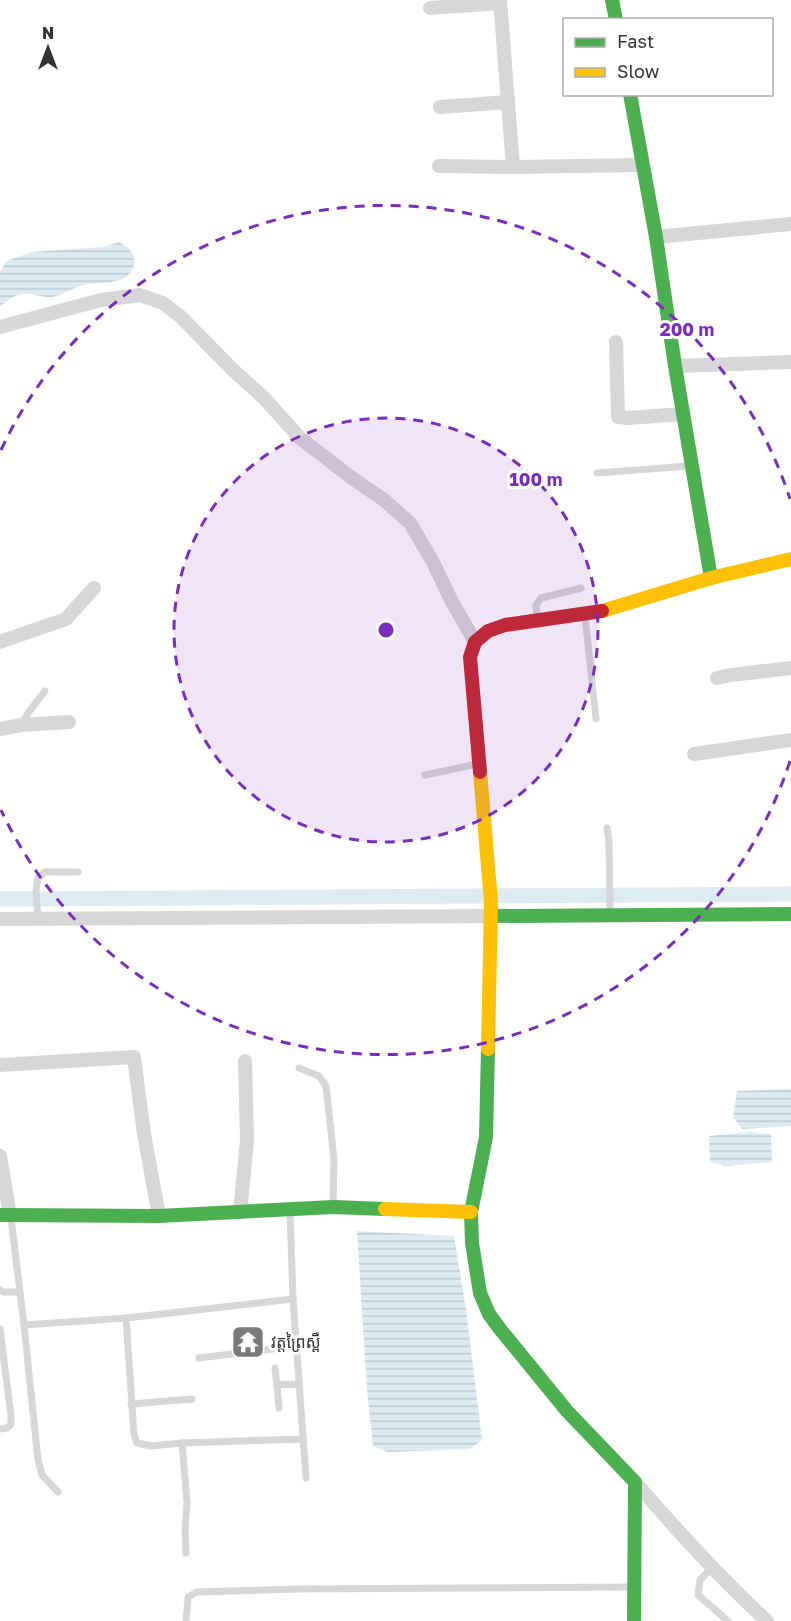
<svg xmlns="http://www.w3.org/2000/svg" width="791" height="1621" font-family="'Golos Text','Noto Sans Khmer',sans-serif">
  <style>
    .water { fill: url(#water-rules) }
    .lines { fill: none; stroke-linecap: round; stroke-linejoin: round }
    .canal { stroke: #ddebf3; stroke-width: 15 }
    .lane { stroke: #d7d7d7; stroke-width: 7 }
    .street { stroke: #d7d7d7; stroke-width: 14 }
    .fast { stroke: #4caf50; stroke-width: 14 }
    .slow { stroke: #ffc107; stroke-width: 14 }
    .jam { stroke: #c62828; stroke-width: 14 }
    .ring { fill: none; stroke: #7b2cbf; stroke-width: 3; stroke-dasharray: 10 8 }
    .labels { text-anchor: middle; stroke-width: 6; stroke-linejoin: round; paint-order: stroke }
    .poi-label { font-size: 16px; fill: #333; stroke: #fff; text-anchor: start }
    .centre { fill: #7b2cbf; stroke: #fff; stroke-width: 3 }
    .ring-label { font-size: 18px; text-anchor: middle; font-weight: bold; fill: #7b2cbf; stroke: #fff; stroke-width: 6; stroke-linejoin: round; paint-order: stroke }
  </style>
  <defs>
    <pattern id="water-rules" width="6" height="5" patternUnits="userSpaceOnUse" patternTransform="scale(1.5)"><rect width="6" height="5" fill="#ddebf3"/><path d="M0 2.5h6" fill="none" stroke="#becad1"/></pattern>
  </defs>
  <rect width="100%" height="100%" fill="#fff"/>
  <g class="water">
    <path d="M 119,242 C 128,247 135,252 134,263 C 132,287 99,281 83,285 C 73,288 63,295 52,297 C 42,298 29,292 20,294 C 13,296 6,302 0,306 L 0,273 L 6,261 L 32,252 L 102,247 Z"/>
    <polygon points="791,1089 791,1126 742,1129 733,1117 737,1091"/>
    <polygon points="749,1132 771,1134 772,1162 725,1166 710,1162 709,1136"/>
    <polygon points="357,1231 454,1236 466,1310 482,1440 470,1449 388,1452 373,1446 367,1390"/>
  </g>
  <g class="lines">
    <polyline class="canal" points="0,899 791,894"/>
    <g class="lane">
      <polyline points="597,473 689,466"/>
      <polyline points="585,616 596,719"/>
      <polyline points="537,618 536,605 541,598 581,588"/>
      <polyline points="21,725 28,713 45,691"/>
      <polyline points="425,775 477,764"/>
      <polyline points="607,828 609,841 610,913"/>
      <polyline points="38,919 36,891 38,878 45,872 78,872"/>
      <polyline points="299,1068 319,1076 326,1086 334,1159 333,1205"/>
      <polyline points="290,1212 293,1299 306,1478"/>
      <polyline points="11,1218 24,1325 38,1460 42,1475 58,1492"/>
      <polyline points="0,1290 3,1292 20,1292"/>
      <polyline points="126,1318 134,1434 137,1443 151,1446 182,1443 303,1439"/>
      <polyline points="24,1325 126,1318 293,1299"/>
      <polyline points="0,1329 11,1416 11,1424 7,1428 0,1429"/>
      <polyline points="199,1358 297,1346"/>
      <polyline points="275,1368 277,1385 299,1384"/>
      <polyline points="277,1385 279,1408"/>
      <polyline points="131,1404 192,1399"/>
      <polyline points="182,1443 187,1503 185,1528 186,1553"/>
      <polyline points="713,1566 700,1580 698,1595 728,1621"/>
      <polyline points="186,1621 188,1597 197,1592 299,1589 632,1587"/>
    </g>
    <g class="street">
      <polyline points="500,0 513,167"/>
      <polyline points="430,8 500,3"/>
      <polyline points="440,107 508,102"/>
      <polyline points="439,166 513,167 642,165"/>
      <polyline points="656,237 791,224"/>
      <polyline points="0,327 101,300 140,295 163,303 181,317 232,369 264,398 300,438 352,478 384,500 410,523 433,562 451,600 475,642"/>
      <polyline points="616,342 618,417 628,418 683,414"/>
      <polyline points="675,366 791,362"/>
      <polyline points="0,642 66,619 94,588"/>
      <polyline points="717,678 731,675 791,668"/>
      <polyline points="0,729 21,725 69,722"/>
      <polyline points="694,754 791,740"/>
      <polyline points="0,919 491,916"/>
      <polyline points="0,1065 134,1057 144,1134 159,1216"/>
      <polyline points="0,1156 10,1216"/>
      <polyline points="240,1212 247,1140 245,1061"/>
      <path d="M 635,1482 C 677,1530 720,1578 767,1621"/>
    </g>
    <g class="fast">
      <polyline points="612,0 616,20"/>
      <polyline points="630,94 656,237 675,366 711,578"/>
      <polyline points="491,916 791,914"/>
      <polyline points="488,1049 486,1137 471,1212 472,1243 480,1293 489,1314 500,1329 567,1411 635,1482 634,1621"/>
      <polyline points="0,1215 159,1216 333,1207 385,1209"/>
    </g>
    <g class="slow">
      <polyline points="602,611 711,578 791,559"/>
      <polyline points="480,772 491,902 488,1049"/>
      <polyline points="385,1209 471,1212"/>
    </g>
    <polyline class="jam" points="480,772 470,657 475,642 488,631 505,625 602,611"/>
  </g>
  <circle cx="386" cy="630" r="212" fill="#7b2cbf" fill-opacity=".12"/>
  <g class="ring">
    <circle cx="386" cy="630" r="212"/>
    <path d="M790 761A425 425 0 0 1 1 810M1 450A425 425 0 0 1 790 499"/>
  </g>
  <defs>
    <symbol id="temple-square" viewBox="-11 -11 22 22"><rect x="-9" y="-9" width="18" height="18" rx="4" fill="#7a7a7a" stroke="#fff"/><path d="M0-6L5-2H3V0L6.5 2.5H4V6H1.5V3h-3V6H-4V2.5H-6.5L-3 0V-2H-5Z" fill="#fff"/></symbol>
  </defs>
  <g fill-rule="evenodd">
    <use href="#temple-square" x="229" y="1323" width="38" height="38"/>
  </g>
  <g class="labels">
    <g class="poi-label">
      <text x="271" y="1348">វត្តព្រៃស្ពឺ</text>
    </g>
  </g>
  <circle cx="386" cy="630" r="9" class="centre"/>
  <g class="ring-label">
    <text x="687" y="336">200 m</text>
    <text x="536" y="486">100 m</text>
  </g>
  <rect x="563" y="18" width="210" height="78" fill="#ffffff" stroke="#adadad" stroke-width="1.5"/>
  <rect x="575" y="38" width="30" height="9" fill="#4caf50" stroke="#adadad" stroke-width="1.5"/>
  <text x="617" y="48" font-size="18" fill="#333333">Fast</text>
  <rect x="575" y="68" width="30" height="9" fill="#ffc107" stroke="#adadad" stroke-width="1.5"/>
  <text x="617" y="78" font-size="18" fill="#333333">Slow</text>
  <g transform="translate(48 48)" stroke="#ffffff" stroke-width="4.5" paint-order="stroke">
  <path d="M0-4.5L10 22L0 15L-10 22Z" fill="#333333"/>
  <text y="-9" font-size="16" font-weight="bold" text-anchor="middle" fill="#333333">N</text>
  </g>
</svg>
